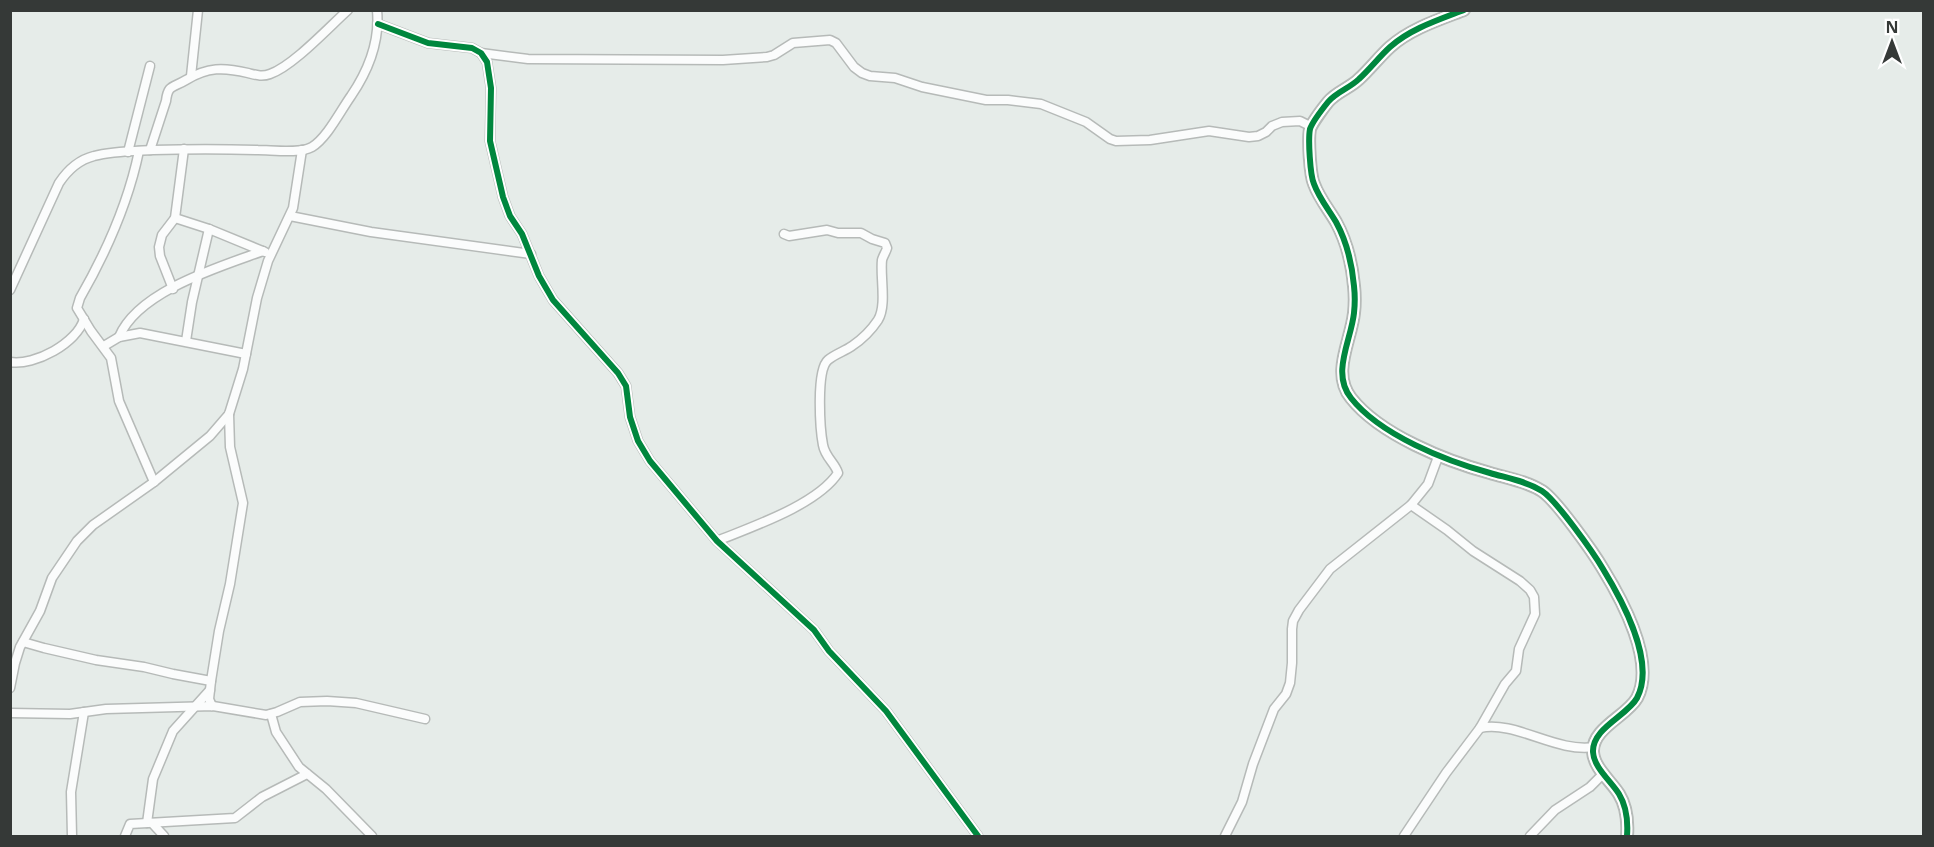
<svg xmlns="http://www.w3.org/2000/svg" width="1934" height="847" font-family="'Noto Sans',sans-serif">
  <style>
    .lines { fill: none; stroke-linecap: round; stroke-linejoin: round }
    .minor-casing { stroke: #b6bab8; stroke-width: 11 }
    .tertiary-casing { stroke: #b6bab8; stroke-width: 14 }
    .minor { stroke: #fbfcfc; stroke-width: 8 }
    .tertiary { stroke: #fbfcfc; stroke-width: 10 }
    .cycleway-casing { stroke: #fff; stroke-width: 10 }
    .cycleway { stroke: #00873e; stroke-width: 6 }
  </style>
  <rect width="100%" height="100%" fill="#e6ece9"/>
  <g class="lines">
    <defs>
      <g id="minor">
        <polyline points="378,24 428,43 472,48 481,53 487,62 491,88 490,141 503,197 510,216 522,234 539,276 553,300 618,373 626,386 630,417 638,441 650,461 717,541 814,630 829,651 886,711 978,836"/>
        <polyline points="481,53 528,59 723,60 767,57 774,55 793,43 830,40 836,43 854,67 862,73 870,76 895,78 922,87 986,100 1008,100 1041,104 1086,122 1110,139 1116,141 1150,140 1209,131 1249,137 1258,136 1266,132 1272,126 1282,122 1300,121 1308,125 1310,129"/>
        <polyline points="191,76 198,10"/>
        <path d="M 150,150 L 166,101 C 168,84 173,88 186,80 C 208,67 223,67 248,73 C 256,75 262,77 270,74 C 293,66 329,27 348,10"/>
        <path d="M 139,151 C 128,204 107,251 80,298 L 77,308 L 91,331 L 111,358 L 119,401 L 154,482"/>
        <polyline points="128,152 150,66"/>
        <polyline points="290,216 371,232 531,254"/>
        <polyline points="175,218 209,229 265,252"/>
        <polyline points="173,289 160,256 159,247 162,235 175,218 184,149"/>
        <path d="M 10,290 L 59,183 C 67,171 78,160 94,156 C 112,151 134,151 153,150 C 188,149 223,149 258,150 C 272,150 300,154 312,147 C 327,138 341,110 351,96 C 368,71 380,41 377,10"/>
        <path d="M 119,337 C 138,291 219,267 263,251"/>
        <polyline points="186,341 192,302 209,229"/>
        <polyline points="104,346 119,337 140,333 246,354"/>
        <path d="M 10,362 C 35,366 77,343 84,319"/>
        <polyline points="1411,505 1447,530 1473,551 1520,581 1530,590 1534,597 1535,614 1519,649 1516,671 1505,684 1480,728"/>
        <path d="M 717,541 C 751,527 817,505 838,473 C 835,463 825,457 823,445 C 820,429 816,370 828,360 C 835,354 845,351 852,346 C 861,340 872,329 878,320 C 887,305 880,277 882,260 C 883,256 886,252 887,248 L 885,243 L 872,239 L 861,233 L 838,233 L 827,230 L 789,236 L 784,234"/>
        <polyline points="23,642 44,648 96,660 144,667 173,674 211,681"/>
        <polyline points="10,688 15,663 20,647 40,611 52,578 77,541 93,525 154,482 210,436 229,414 243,369 257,298 268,261 293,208 302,150"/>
        <polyline points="212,706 209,699 211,681 219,631 230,584 243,503 230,447 229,414"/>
        <polyline points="10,713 70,714 106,709 213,706 266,715 277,712 300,702 327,701 356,703 425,719"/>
        <polyline points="271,714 276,732 299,767 326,789 372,836"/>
        <polyline points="147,823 153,779 173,731 210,690"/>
        <polyline points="152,823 164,836"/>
        <polyline points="72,836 71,792 84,712"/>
        <polyline points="125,836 130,824 235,818 262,797 307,774"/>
        <polyline points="1225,836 1242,802 1253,764 1274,709 1286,694 1290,683 1292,663 1292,629 1293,621 1299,610 1330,569 1411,505 1428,484 1438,457"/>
        <path d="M 1404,836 L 1446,773 L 1480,728 C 1515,720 1556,753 1594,747"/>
        <polyline points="1530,836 1555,810 1590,787 1604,773"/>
      </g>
      <path id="tertiary" d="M 1464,10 C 1438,20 1410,29 1390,47 C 1379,57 1370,69 1359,79 C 1350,88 1336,92 1328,102 C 1324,107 1312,123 1310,129 C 1308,139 1310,175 1314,184 C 1319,198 1329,210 1336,222 C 1347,242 1352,264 1354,286 C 1355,295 1355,304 1354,313 C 1351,341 1331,373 1351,398 C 1380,435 1446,461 1490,473 C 1507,478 1526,481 1542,491 C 1556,500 1593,552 1603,569 C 1622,600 1656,662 1637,698 C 1627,716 1592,728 1593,752 C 1594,768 1611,781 1619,794 C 1627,807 1628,822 1627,836"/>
    </defs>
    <use href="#minor" class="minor-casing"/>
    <use href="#tertiary" class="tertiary-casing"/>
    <use href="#minor" class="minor"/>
    <use href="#tertiary" class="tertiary"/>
    <defs>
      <g id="cycleway">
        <path d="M 1464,10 C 1438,20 1410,29 1390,47 C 1379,57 1370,69 1359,79 C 1350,88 1336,92 1328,102 C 1324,107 1312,123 1310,129 C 1308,139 1310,175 1314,184 C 1319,198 1329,210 1336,222 C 1347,242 1352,264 1354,286 C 1355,295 1355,304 1354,313 C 1351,341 1331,373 1351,398 C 1380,435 1446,461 1490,473 C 1507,478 1526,481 1542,491 C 1556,500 1593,552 1603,569 C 1622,600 1656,662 1637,698 C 1627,716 1592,728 1593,752 C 1594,768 1611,781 1619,794 C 1627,807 1628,822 1627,836"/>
        <polyline points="378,24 428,43 472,48 481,53 487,62 491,88 490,141 503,197 510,216 522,234 539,276 553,300 618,373 626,386 630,417 638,441 650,461 717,541 814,630 829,651 886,711 978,836"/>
      </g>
    </defs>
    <use href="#cycleway" class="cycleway-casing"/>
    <use href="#cycleway" class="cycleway"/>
  </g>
  <rect width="1934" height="847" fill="none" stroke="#353937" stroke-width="24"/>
  <g transform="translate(1892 42)" stroke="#ffffff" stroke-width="4.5" paint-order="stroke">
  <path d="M0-4.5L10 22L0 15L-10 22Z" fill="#353937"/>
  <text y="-9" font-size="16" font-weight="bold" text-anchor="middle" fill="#353937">N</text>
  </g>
</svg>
